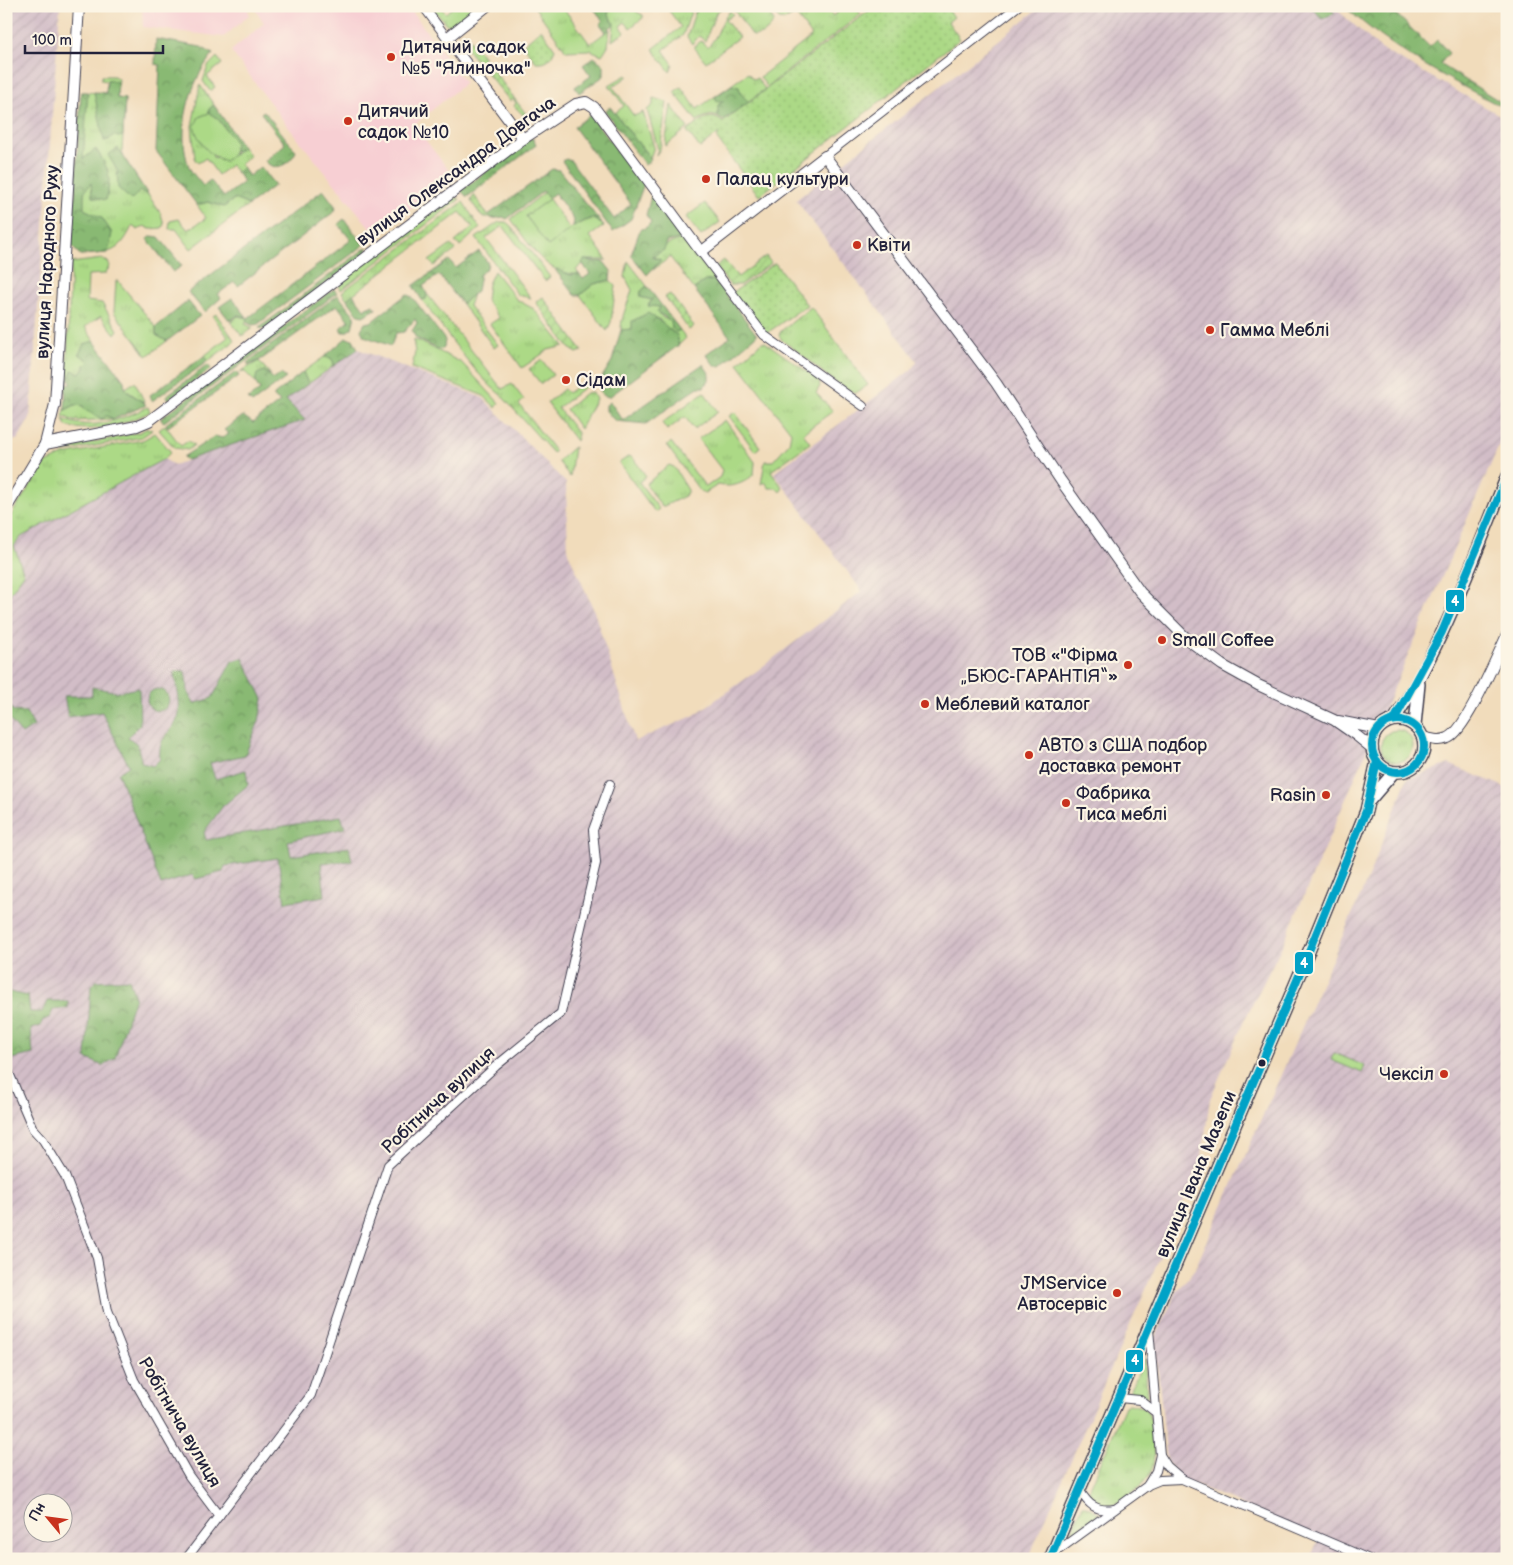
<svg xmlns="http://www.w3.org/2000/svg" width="1513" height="1565" font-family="'Balsamiq Sans',sans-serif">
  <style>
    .built { fill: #f7cfd3 }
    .industrial { fill: url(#industrial-furrows); fill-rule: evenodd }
    .grass { fill: url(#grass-tufts); stroke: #677e60 }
    .forest { fill: url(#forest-crowns); stroke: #566e57 }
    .park { fill: url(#park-dots); stroke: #677e60 }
    .garden { fill: url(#garden-furrows); stroke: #677e60 }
    .pitch { fill: #acd986; stroke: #677e60 }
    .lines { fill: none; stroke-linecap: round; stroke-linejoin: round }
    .street-casing { stroke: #413e4e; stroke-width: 10 }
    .secondary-casing { stroke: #413e4e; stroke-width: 12 }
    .primary-casing { stroke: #413e4e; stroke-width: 14 }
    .street { stroke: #fff; stroke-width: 8 }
    .secondary { stroke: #fff; stroke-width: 10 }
    .primary { stroke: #fff; stroke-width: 11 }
    .bus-1-casing { stroke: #fcf5e5; stroke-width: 11 }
    .bus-1 { stroke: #02a2c7; stroke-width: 8 }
    .poi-dot { fill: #c8321e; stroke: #fcf5e5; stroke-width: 2 }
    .bus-dot { fill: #22223b; stroke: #fcf5e5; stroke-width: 2 }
    .labels { text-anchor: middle; stroke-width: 4.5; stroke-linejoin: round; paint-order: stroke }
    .poi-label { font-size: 18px; fill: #22223b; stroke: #fcf5e5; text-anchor: start }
    .street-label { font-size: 18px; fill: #22223b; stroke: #fcf5e5 }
    .line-badge { stroke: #fcf5e5; stroke-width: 2 }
    .badge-label { font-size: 14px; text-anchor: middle; font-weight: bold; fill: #fff }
  </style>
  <defs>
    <pattern id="industrial-furrows" width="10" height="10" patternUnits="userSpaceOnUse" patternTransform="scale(1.25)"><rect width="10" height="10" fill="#d2bdc7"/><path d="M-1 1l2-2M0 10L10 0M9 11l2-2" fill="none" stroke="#b4a2ac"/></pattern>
    <pattern id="grass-tufts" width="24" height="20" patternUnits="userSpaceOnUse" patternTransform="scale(1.25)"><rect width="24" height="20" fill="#acd986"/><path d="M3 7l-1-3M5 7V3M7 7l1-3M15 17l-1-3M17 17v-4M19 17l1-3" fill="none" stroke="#94ba75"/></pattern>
    <pattern id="forest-crowns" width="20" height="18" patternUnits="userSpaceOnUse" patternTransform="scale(1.25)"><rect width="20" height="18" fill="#89b973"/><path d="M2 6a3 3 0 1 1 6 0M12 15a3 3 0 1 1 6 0" fill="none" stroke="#709660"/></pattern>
    <pattern id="park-dots" width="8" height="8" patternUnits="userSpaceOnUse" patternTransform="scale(1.25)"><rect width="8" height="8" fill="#acd986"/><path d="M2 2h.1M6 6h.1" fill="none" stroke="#94ba75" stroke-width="1.8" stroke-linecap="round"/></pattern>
    <pattern id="garden-furrows" width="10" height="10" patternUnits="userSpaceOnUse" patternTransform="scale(1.25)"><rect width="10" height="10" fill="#acd986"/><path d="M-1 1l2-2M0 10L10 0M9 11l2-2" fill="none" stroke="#94ba75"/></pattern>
  </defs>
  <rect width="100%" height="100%" fill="#fcf5e5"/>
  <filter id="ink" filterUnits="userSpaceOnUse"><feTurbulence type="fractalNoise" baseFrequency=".02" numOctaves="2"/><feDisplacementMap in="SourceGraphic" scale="10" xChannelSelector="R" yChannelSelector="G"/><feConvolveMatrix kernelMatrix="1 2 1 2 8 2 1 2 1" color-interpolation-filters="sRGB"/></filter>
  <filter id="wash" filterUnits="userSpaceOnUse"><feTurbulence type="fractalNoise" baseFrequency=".0096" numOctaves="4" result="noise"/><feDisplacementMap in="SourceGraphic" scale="20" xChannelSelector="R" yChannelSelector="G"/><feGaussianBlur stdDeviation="1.12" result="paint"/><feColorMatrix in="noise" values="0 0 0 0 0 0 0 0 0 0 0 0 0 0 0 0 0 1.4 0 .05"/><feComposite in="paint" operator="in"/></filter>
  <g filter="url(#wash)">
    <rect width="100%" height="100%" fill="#f1dcbb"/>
    <g class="built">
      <polygon points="142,6 248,6 249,15 224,37 143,27"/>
      <polygon points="253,6 408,6 465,83 414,125 454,177 376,235 289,128 231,51 264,23"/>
    </g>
    <g class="industrial">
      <polygon points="6,6 60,6 30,418 18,439 6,444"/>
      <path d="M 1042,6 L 1333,6 L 1381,49 L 1507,119 L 1507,427 L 1283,944 L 1244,1021 L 1210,1099 L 1201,1162 L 1028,1559 L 6,1559 L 6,545 L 44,487 L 164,459 L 174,465 L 305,420 L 286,400 L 358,349 L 483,398 L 566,483 L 568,552 L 593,608 L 635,741 L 693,716 L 758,670 L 862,591 L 774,473 L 911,370 L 917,361 L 796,200 ZM 32,1502 L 62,1502 L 62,1532 L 32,1532 Z"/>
      <polygon points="1449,764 1507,788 1507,1559 1310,1559 1319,1538 1182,1479 1167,1462 1155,1339 1176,1293 1194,1271 1366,883 1407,779"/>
    </g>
    <g class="grass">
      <polygon points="454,6 475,6 451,25 446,24 434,10 436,7 440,7 446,13"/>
      <polygon points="534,6 562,6 590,44 610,29 608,46 602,55 590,50 566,51"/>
      <polygon points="612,6 636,6 637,12 643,15 643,18 630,28 625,22 620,26 625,32 612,41 614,24 608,13"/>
      <polygon points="668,6 689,6 691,12 683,35 663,50 673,64 670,72 653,49 681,27 667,8"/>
      <polygon points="697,6 724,6 716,13 705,41 699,36 692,44 687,37"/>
      <path d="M 731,6 L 763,6 L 774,21 C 770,30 763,35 753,36 Z"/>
      <polygon points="770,6 826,6 833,16 845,6 855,6 861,14 767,87 760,77 812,36 795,14 785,20 779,19"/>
      <path d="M 730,11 L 733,14 L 725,20 L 739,37 L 706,62 L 694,47 L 701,41 L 707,47 C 719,38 719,22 730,11 Z"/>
      <polygon points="217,57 222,64 207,76 215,87 210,91 203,81 208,66"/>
      <path d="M 748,73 L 753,79 L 757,78 L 765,89 L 723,120 C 713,113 707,115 697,121 L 674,92 L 681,87 L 697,109 Z"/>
      <polygon points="626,75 628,76 613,87 634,116 643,112 654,147 650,158 615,113 624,106 609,85"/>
      <path d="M 101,76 L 114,76 L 118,79 L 117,98 L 125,99 L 122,152 L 125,160 L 161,214 L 164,224 L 162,228 L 150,229 L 144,226 L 138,230 L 132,226 C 119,255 108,253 80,255 L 72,247 L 81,92 L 106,93 L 107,81 L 101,80 Z"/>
      <polygon points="200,85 214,105 209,109 209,113 199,117 213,157 225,161 243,147 250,156 240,164 243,168 237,173 231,165 218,175 206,158 198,163 195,160 192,126"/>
      <polygon points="653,98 667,102 660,149 656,155 658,149 647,110 653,105"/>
      <polygon points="671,105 688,128 665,146"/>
      <path d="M 545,192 L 549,199 L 526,216 L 548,245 L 573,226 L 593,218 L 604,226 L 590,236 L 607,260 L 584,260 L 583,264 L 576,270 L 579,274 C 546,277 528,242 511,219 Z"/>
      <polygon points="453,196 460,199 341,290 338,283"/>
      <polygon points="234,199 249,205 191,249 176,229 169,229 170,221 179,219 188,230 206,218 197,205 208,202 224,207"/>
      <polygon points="463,202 480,228 460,246 455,242 473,227 460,212 347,299 342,292"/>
      <polygon points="499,222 506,222 511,226 550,277 545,281 503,226 486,238 531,298 518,295 476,238"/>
      <path d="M 683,238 L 715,280 L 705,281 L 694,289 L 670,257 L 653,270 L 661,260 L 652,256 C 662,245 670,244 683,238 Z"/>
      <polygon points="102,259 108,262 110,266 105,274 88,275 87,301 102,303 118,330 115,334 101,316 85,327 94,341 84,345 90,361 85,365 86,369 79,373 72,371 66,384 71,263"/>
      <path d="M 628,261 L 647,286 L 641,291 L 640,297 L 652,300 L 648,305 L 661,307 L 658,312 L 663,318 L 671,321 L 676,332 L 680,330 L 686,338 L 679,345 L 677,335 L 663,325 L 659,319 L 639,317 L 632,329 L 621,330 C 621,316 628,304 632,290 L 625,277 Z"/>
      <polygon points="494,271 517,300 534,309 564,346 548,350 522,368 490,324 499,318 486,300 488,284"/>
      <polygon points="610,280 616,286 611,322 607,331 580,295 594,284"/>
      <polygon points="116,281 118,281 156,327 156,335 167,341 147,356 114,312"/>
      <path d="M 427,294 L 502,389 L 512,384 L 524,400 L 519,404 L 555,451 L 553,453 L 501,395 C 473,373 444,329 422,300 L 426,299 Z"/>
      <polygon points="473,294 469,306 498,345 494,348 462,304"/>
      <path d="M 811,307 L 868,385 L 856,393 C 832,383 816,366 796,350 C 789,344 783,344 779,335 L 781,331 Z"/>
      <polygon points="216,314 235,341 208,361 204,356 228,337 213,316"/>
      <polygon points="238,316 248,318 245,324 253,328 242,336 231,322"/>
      <polygon points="413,340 419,341 462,363 499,403 496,408 484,396 412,368 415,352"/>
      <polygon points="762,342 765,342 819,380 820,386 816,393 833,411 803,433 810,443 771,471 783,488 780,492 776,488 769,488 765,482 761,484 765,461 773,461 789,443 791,432 738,363"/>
      <polygon points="324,357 331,357 334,363 332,367 308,384 303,372"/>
      <polygon points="542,360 553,375 541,384 529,369"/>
      <polygon points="259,361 271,375 264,371 258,374 255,382 245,372 240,372"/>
      <polygon points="585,381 587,385 558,408 578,434 576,441 547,403 564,389 568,393"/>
      <polygon points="135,382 145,403 124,389"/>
      <polygon points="592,392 596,399 580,429 566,409 586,393"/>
      <polygon points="704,392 718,412 694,429 685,417 667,430 662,423"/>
      <polygon points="75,405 83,406 114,419 74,421 63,416 65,410"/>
      <path d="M 148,407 L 150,412 C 124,424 95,434 66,426 L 63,419 C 92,432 121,419 148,407 Z"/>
      <polygon points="735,412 760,447 755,451 729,416"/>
      <path d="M 725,420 L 755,462 L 754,474 C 744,484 732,488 718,485 L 705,493 L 700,491 L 667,446 L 671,442 L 706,487 L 720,477 L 722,470 L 698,439 Z"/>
      <polygon points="165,425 181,446 188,441 194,445 188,450 175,448 159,430"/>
      <polygon points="148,428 152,430 142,437 63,452 63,449 140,432"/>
      <polygon points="155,433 171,452 164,459 21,537 14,546 24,574 6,599 6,523 44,464 63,455 143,440"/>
      <polygon points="574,447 570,477 558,461"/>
      <polygon points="629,456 633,458 646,476 639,482 659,509 655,512 619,463"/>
      <polygon points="669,465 674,467 688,490 685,496 662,507 646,484"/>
      <circle cx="1397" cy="746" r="16"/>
      <polygon points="1334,1053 1365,1066 1362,1073 1331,1060"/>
      <polygon points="1145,1357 1147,1397 1140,1393 1130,1392"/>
      <path d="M 1129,1404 C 1136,1405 1142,1406 1147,1411 C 1153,1419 1156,1459 1152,1469 C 1147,1483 1121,1506 1105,1506 C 1099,1506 1095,1503 1091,1500 L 1088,1493 L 1125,1406 Z"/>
      <polygon points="1083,1505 1100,1513 1070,1536"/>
    </g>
    <g class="forest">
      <polygon points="592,6 612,6 608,13 614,24 606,32 600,24 603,21"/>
      <polygon points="1311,6 1327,6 1335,13 1322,19"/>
      <path d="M 1344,6 L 1388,6 L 1430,47 L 1437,40 L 1449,53 L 1440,64 L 1504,104 L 1504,108 C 1445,77 1393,51 1344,6 Z"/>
      <path d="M 156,39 L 201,47 L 213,54 C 189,82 176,132 189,167 C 192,174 199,180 203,186 L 210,180 L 224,197 L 244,182 L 237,173 L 243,168 L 249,176 L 260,167 L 275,185 L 249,205 L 234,199 L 224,207 L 208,202 L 197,205 L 156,151 L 160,65 L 155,64 Z"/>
      <polygon points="594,57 604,65 604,76 579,93 575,87 591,76 583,65"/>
      <polygon points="107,80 118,82 117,98 125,99 123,136 118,137 113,135 109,140 104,141 94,92 106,93"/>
      <polygon points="732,85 739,87 741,94 749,102 723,120 718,117 718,105 724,101 717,101 715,97"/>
      <path d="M 81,92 L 88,92 L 83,159 L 96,149 C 109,169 112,176 106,200 L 92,197 L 91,183 L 84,192 L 84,209 L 102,218 L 112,233 L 108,253 L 80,255 L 72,247 Z"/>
      <polygon points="214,105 243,147 234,152 235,142 218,119 209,113 209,109"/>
      <polygon points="610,107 650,158 651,160 645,165 605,111"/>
      <path d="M 264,111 L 296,151 C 291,164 275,173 265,161 L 285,144 L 261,113 Z"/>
      <polygon points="590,115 644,184 631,219 613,232 562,161 566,159 571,161 614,219 631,204 574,127"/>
      <polygon points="529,138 534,139 536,145 467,197 461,191"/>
      <polygon points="118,148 148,195 140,191 131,200 118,188 117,170 108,155"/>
      <polygon points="552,169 559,170 604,226 593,218 573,226 574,220 555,193 548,198 543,191 507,219 503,217 492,219 488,215"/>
      <polygon points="323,190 336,207 335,211 238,286 234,282 218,294 221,298 205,312 188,292"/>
      <polygon points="651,196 661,203 661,209 683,238 667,242 664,250 652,257 661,260 647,275 631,255 640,230 647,227 651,222 646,215"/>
      <polygon points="344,219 364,245 258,324 252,325 246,322 248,318 351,240 338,224"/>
      <polygon points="152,236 159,237 182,266 173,272 147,239"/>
      <polygon points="367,247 368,252 266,329 259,328"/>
      <polygon points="479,251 488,263 487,268 480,274 477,291 462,304 439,275 423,286 427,294 426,299 422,300 413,286 449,260 456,268"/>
      <polygon points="584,260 604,262 611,271 610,280 594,284 580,295 575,295 556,271 556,269 571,275 579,274 583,279 590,274 582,263"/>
      <polygon points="715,280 757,335 721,366 715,366 706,354 730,337 694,289 705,281"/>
      <polygon points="647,286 680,330 676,332 672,328 671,321 657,312 660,307 648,306 652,300 640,297 641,291"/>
      <polygon points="334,289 337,293 164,422 161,420 161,418"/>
      <polygon points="353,294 364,309 373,305 376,309 363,316 359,315 347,299"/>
      <polygon points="407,294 413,298 445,340 444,347 440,350 416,338 412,331 417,323 415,319 404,332 396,333 391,346 364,336 361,330 365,323 371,322"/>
      <polygon points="338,295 355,316 352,328 346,332 342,332 340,328 349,321 337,305 262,359 249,365 247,363"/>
      <polygon points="232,298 247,317 238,315 230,321 219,307"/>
      <polygon points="188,301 200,316 167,341 156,335 156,327"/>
      <path d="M 648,313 C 659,319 666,327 677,335 L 679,345 L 609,397 L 602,395 L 599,388 L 599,382 L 612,361 L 621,330 L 632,329 L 632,321 Z"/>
      <polygon points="346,338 353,339 358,349 332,367 334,363 331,358 324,357"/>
      <path d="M 94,341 L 124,381 C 124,396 138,395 146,405 L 114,419 L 107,416 L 102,419 L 85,410 L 83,406 L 75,405 L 65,410 L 66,384 L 72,384 L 69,378 L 72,370 L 79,373 L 85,369 L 85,365 L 89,361 L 79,354 L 84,344 Z"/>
      <polygon points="204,356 208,361 152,401 150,395"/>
      <polygon points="703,364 709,373 709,380 704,387 698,387 646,424 615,421 606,411 606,405 610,402 623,420"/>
      <polygon points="208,365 211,369 168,400 166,396"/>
      <polygon points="264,371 274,379 281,374 286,378 252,403 248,399 260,390 255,382 257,374"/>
      <polygon points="236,372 239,376 168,427 166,424"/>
      <polygon points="303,372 308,384 286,400 305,420 187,460 183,457 215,436 222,438 229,434 224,430 243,416 253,423 280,402 274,397 274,395"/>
      <path d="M 243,658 L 263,699 L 259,721 L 245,755 L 210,763 L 215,779 L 246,770 L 248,785 L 223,806 L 204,832 L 206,840 L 341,816 L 345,828 L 288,841 L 291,856 L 349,847 L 352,861 L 321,863 L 325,896 L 285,902 L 278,858 L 225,866 L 223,872 L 196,879 L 192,875 L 161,885 L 118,773 L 129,766 L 102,712 L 68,717 L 64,696 L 92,696 L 92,687 L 117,692 L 139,688 L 140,725 L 128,737 L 137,744 L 142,763 L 153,766 L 160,759 C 158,737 168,737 177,720 C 183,707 176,685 174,672 L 185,671 L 188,691 L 194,704 L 212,698 L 232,661 Z"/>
      <circle cx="158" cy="700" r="11"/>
      <polygon points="6,700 13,711 26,712 34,726 22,734 6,716"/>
      <polygon points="129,979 135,997 115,1058 103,1066 86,1058 91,986 96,981"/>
      <polygon points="10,992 28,996 30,1012 42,1012 47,1001 68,1001 68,1008 53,1010 50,1017 42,1021 41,1026 31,1029 33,1054 7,1060 6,993"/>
    </g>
    <g class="park">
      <path d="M 875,6 L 945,6 L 954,17 L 948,22 L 960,39 L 759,196 L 717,139 L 719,133 L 700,148 L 687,131 C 700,122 708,111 723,122 Z"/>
      <path d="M 541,29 L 555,49 C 551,59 547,63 536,62 L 523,45 Z"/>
      <polygon points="775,263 807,305 764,335 732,293"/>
    </g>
    <g class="garden">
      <polygon points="466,34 529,118 524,116 514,106 516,103 513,99 510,101 465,47 463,42"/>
      <polygon points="474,195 488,215 490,217 482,217 471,201"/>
      <polygon points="451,245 456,250 434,266 429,261"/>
      <polygon points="766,256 771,263 740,285 730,285 715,267 724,260 738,277"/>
      <polygon points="670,294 694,326 689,330 665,297"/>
      <polygon points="543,297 582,351 577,353 569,348 536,302"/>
    </g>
    <g class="pitch">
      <path d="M 209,113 L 218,119 L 235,142 L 233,155 L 225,161 C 208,155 200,144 194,127 L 199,117 Z"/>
      <polygon points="549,199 570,229 548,246 526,216"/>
      <polygon points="705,203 720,222 701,236 686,217"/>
    </g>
  </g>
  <g filter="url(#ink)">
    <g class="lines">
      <defs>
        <g id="street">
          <polyline points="423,6 447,38"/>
          <polyline points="825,156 1018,6"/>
          <polyline points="701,252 764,335 863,406"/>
          <polyline points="6,1066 33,1129 43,1140 65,1176 97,1258 107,1312 134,1380 189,1476 219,1516"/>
          <polyline points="1119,1398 1140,1400 1154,1411"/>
          <polyline points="1160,1455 1167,1466 1182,1479 1369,1559"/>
          <polyline points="1148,1485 1160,1480 1182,1479"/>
          <path d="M 1080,1491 C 1088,1504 1096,1512 1114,1509"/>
          <polyline points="1053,1554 1147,1486 1156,1471 1160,1455 1149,1329"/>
          <polyline points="186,1559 311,1395 388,1165 496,1066 561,1013 596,863 593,830 610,784"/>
        </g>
        <g id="secondary">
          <polyline points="487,6 447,38 523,139"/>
          <polyline points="45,444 137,426 149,421 523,139 576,104 586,102 594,107 701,252 825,156 996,383 1061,481 1140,592 1188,640 1222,665 1258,685 1334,720 1357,736 1373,749"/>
          <polyline points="6,509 45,444 55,404 79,6"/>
          <polyline points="1338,721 1379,729"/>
          <path d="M 1422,737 C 1431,739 1439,742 1448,738 C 1466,731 1497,656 1507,635"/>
        </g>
        <g id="primary">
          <path d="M 1394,720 C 1443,645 1473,560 1507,476"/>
          <circle cx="1398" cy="746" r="26"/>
          <polyline points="1415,725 1419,684"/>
          <polyline points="1370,800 1394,772"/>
          <polyline points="1050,1559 1300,973 1366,811 1377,761"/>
        </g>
      </defs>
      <use href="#street" class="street-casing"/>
      <use href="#secondary" class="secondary-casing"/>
      <use href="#primary" class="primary-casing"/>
      <use href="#street" class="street"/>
      <use href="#secondary" class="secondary"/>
      <use href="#primary" class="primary"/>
      <defs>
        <g id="bus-1">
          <polyline points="1394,720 1442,632 1507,477"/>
          <circle cx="1398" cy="746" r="26"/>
          <polyline points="1050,1559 1300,973 1366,811 1377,761"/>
        </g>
      </defs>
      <use href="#bus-1" class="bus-1-casing"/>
      <use href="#bus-1" class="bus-1"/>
    </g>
  </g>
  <g class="poi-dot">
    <circle cx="391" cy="57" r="5"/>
    <circle cx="348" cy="121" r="5"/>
    <circle cx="706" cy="179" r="5"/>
    <circle cx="857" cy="245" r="5"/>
    <circle cx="1210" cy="330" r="5"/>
    <circle cx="566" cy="380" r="5"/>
    <circle cx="1162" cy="640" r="5"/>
    <circle cx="1128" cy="665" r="5"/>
    <circle cx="925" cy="704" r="5"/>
    <circle cx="1029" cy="755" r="5"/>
    <circle cx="1326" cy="795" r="5"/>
    <circle cx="1066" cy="803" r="5"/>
    <circle cx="1444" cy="1074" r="5"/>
    <circle cx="1117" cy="1293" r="5"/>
  </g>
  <circle class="bus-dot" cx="1262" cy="1063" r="4.5"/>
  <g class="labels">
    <g class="poi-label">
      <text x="401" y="53">Дитячий садок<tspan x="401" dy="21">№5 "Ялиночка"</tspan></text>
      <text x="358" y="117">Дитячий<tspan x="358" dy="21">садок №10</tspan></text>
      <text x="716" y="185">Палац культури</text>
      <text x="867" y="251">Квіти</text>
      <text x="1220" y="336">Гамма Меблі</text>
      <text x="576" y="386">Сідам</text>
      <text x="1172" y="646">Small Coffee</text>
      <text x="1118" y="661" text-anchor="end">ТОВ «"Фірма<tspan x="1118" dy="21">„БЮС-ГАРАНТІЯ“»</tspan></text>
      <text x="935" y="710">Меблевий каталог</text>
      <text x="1039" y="751">АВТО з США подбор<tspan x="1039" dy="21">доставка ремонт</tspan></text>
      <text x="1076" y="799">Фабрика<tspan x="1076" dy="21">Тиса меблі</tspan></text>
      <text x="1316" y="801" text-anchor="end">Rasin</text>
      <text x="1434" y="1080" text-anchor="end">Чексіл</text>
      <text x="1107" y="1289" text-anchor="end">JMService<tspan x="1107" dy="21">Автосервіс</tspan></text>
    </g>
    <g class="street-label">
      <text transform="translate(456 171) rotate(-36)" y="6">вулиця Олександра Довгача</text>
      <text transform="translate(47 262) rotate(-87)" y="6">вулиця Народного Руху</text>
      <text transform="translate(438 1100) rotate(-43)" y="6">Робітнича вулиця</text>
      <text transform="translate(1196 1174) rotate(-67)" y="6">вулиця Івана Мазепи</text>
      <text transform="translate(180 1422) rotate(60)" y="6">Робітнича вулиця</text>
    </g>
  </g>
  <g class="line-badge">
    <rect x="1445" y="589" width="20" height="24" rx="5" fill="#02a2c7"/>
    <rect x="1294" y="951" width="20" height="24" rx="5" fill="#02a2c7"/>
    <rect x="1125" y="1349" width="19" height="24" rx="5" fill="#02a2c7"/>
  </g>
  <g class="badge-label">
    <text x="1455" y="606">4</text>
    <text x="1304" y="968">4</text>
    <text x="1135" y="1365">4</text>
  </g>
  <rect width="1513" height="1565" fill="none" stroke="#fcf5e5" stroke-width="25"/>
  <g transform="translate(48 1518) rotate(299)"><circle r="24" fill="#fcf5e5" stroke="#a5a1a1"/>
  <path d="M0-4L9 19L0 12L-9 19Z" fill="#c8321e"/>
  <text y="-8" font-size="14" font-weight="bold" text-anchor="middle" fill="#22223b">Пн</text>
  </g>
  <path d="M25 45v8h138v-8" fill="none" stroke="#22223b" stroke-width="2.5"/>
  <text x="32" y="45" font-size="15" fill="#22223b" stroke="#fcf5e5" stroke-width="4" paint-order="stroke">100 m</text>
</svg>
